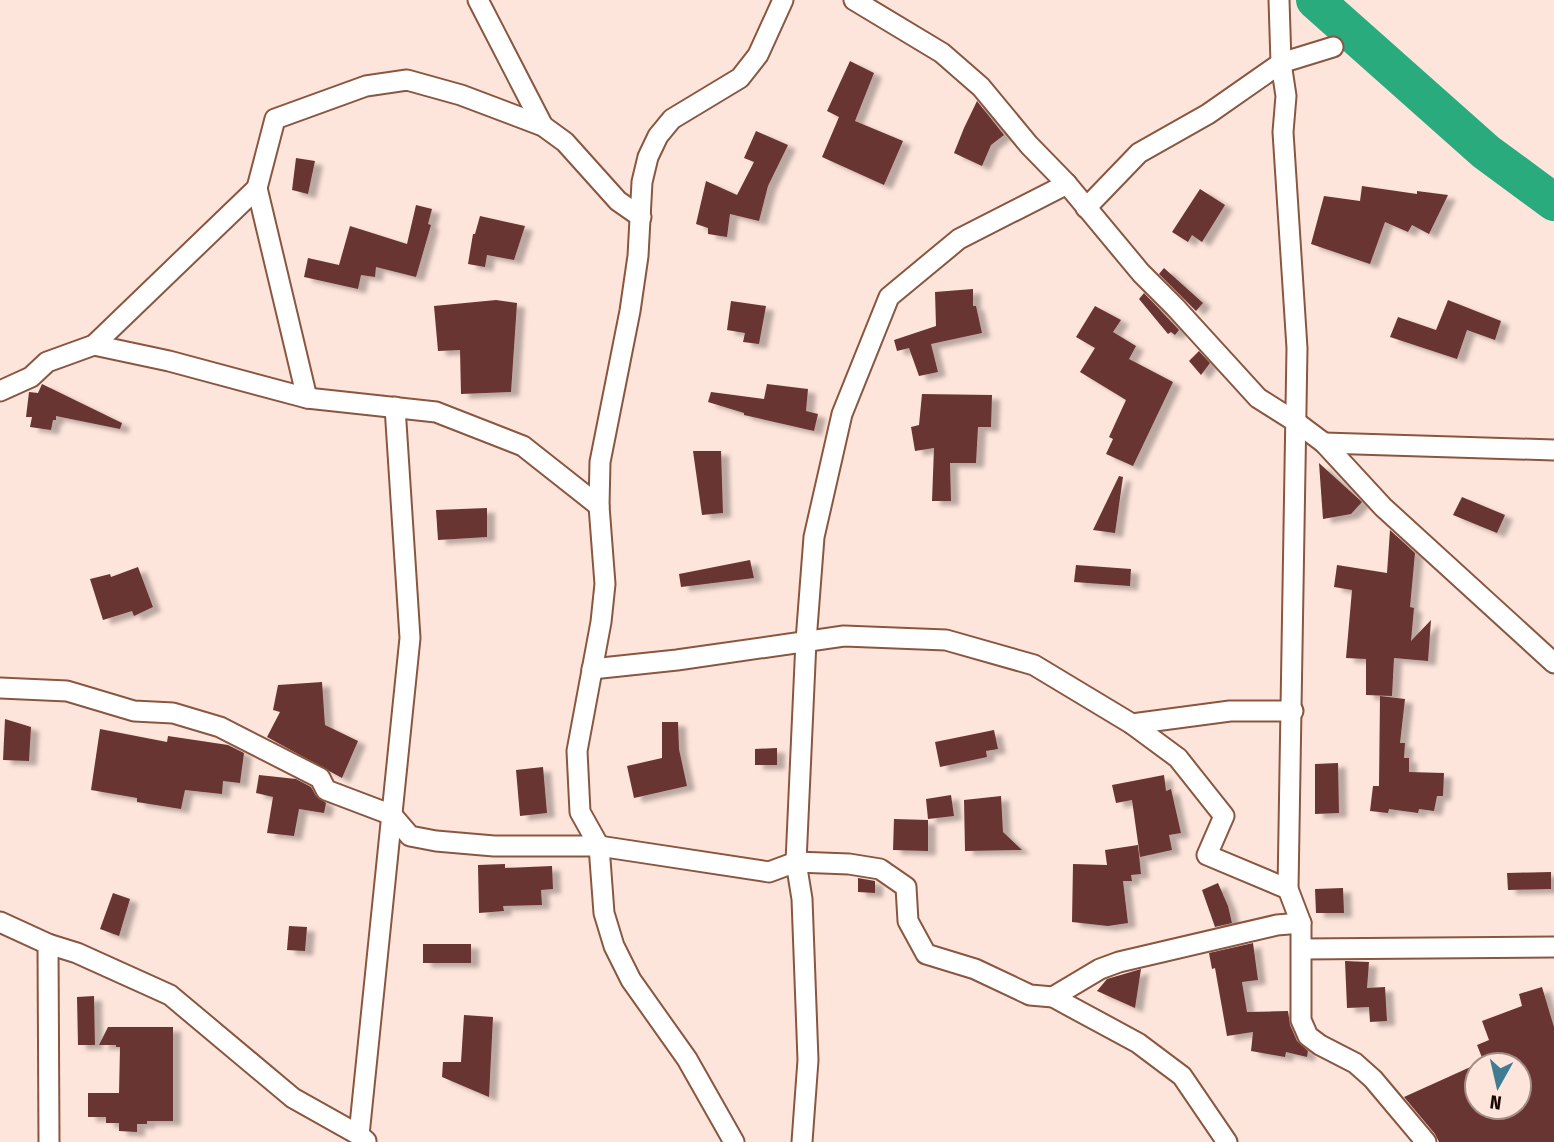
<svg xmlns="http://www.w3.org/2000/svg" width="1554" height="1142" font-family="'Fira Sans Condensed',sans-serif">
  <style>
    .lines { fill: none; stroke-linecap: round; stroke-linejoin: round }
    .river { stroke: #2aab7e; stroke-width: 38 }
    .building { fill: #693532; filter: url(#shadow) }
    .street-casing { stroke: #895640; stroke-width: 23 }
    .street { stroke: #fff; stroke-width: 19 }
  </style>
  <defs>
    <filter id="shadow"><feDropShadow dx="8" dy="4.5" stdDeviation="2" flood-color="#0004"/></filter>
  </defs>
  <rect width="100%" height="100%" fill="#fee5db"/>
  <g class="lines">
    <polyline class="river" points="1315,0 1486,152 1554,202"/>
  </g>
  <g class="building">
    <polygon points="850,61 874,73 855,121 903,141 884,185 822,157 839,117 827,111"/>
    <polygon points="977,101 1004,135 991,145 982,166 954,153 964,128"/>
    <polygon points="756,131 788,145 768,186 759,221 730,214 727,237 708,234 708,228 696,224 706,181 737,195 754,162 744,158"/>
    <polygon points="296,158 315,161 308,194 292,190"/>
    <polygon points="1362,186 1417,194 1417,191 1448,195 1429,234 1412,225 1408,232 1385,222 1370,264 1311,244 1324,196 1360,201"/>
    <polygon points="1200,189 1225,205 1202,242 1192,235 1188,242 1172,232"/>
    <polygon points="416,205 432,209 428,224 431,225 416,277 376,267 375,277 361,275 358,289 304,277 308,258 339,265 350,226 407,244"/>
    <polygon points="480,216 525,226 514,260 487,255 485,267 468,264 473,234 475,234"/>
    <polygon points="1164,268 1203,303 1196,311 1159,274"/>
    <polygon points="973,289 973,306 976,306 982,333 931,344 938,372 919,376 909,348 897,351 894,340 936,326 935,292"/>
    <polygon points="1144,293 1179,330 1175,335 1171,332 1168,334 1139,299"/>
    <polygon points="496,300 517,303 511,392 461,394 460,350 438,351 434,306"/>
    <polygon points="1448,300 1501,321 1495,340 1467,330 1457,359 1390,337 1398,317 1436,330"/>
    <polygon points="731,301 766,306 759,344 743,342 745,333 727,330"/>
    <polygon points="1095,306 1121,320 1113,332 1136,346 1129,359 1173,382 1133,466 1106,454 1113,439 1109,437 1126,400 1080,372 1095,348 1076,337"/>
    <polygon points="1199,351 1210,363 1201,375 1189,361"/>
    <polygon points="42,384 122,423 120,429 56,416 56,420 53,420 51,430 30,427 32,417 26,417 29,392 38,393"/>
    <polygon points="767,384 808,389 806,411 818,414 814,431 744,415 744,413 708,402 711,392 764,399"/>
    <polygon points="922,394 992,395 991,427 978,427 976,463 950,463 951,501 932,501 934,448 915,451 911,427 919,425"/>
    <polygon points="693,451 721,451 723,513 702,515"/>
    <polygon points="1319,463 1362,502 1351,514 1323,519"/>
    <polygon points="1119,476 1123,477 1115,533 1093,530"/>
    <polygon points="1462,497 1505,515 1497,533 1453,515"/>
    <polygon points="487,508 487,537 438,540 436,510"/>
    <polygon points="1390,530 1415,553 1410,607 1414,608 1411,641 1431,620 1428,661 1394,658 1392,696 1366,695 1366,659 1346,658 1352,590 1334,587 1337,565 1387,573"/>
    <polygon points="750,560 754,578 681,587 679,574"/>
    <polygon points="1076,565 1131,569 1130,586 1074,582"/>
    <polygon points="138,567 153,607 134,616 132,611 103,620 90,579 110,574 111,577"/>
    <polygon points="322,682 325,725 358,741 342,778 267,737 280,712 273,710 278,685"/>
    <polygon points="1380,696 1405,699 1400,743 1405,743 1404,758 1409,758 1409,772 1444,773 1443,796 1437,796 1434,811 1419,809 1418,813 1389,809 1388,813 1370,811 1373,786 1379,786"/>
    <polygon points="5,719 31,727 29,761 3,760"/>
    <polygon points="662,722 678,722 679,749 687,786 634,798 627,766 662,758"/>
    <polygon points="100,729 167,742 168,736 228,745 244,753 240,783 223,781 222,794 185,790 181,809 137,802 137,798 91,790"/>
    <polygon points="994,730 998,749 986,751 987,757 940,767 935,742"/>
    <polygon points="777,748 777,765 755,765 755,749"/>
    <polygon points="1338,763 1339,813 1315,814 1315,764"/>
    <polygon points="543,767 547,813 520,816 516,770"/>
    <polygon points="259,775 296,779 311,787 316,796 326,803 324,813 299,809 294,836 267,833 273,797 256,793"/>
    <polygon points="1164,775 1166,791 1171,789 1181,833 1169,835 1172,850 1140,857 1132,800 1116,803 1112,785"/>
    <polygon points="951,795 954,816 928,819 926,799"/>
    <polygon points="1001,796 1003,832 1022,850 965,851 964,800"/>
    <polygon points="894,819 928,820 928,851 893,850"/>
    <polygon points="1138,845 1141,874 1131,875 1132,881 1123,881 1128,923 1108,926 1072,922 1073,864 1107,865 1105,850"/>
    <polygon points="505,864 505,868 552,866 553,889 541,890 542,905 503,906 504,911 479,913 478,865"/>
    <polygon points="1551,872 1551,889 1508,890 1507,873"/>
    <polygon points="858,878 875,881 875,893 858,892"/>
    <polygon points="1218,883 1228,906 1232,923 1215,927 1202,890"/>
    <polygon points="1343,888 1344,913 1316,913 1315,889"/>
    <polygon points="113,893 130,899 119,936 100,929"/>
    <polygon points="289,926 307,927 305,951 287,950"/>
    <polygon points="1253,943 1258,980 1242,982 1247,1012 1288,1011 1290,1025 1297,1041 1308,1051 1307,1057 1286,1052 1285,1057 1251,1051 1253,1032 1227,1036 1215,968 1212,969 1209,953"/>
    <rect x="423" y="944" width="48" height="19"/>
    <polygon points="1345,961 1369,962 1367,988 1385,987 1387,1021 1370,1022 1369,1007 1347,1008"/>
    <polygon points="1141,969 1135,1008 1097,991 1107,979"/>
    <polygon points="1542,987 1554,1027 1554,1142 1439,1142 1435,1134 1404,1097 1477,1064 1477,1107 1519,1107 1519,1060 1505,1065 1485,1065 1477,1045 1489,1040 1482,1021 1522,1006 1519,994"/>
    <polygon points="94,996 95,1045 78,1045 77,997"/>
    <polygon points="464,1015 493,1017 489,1097 442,1077 443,1062 461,1062"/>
    <polygon points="108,1027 173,1027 173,1121 147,1121 147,1124 137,1124 137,1132 119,1131 119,1123 106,1123 106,1117 88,1117 88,1093 119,1093 120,1047 116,1047 116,1045 99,1045"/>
  </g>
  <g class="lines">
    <defs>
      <g id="street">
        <polyline points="478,0 543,126"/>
        <polyline points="854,0 942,53 981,87 1029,145 1067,184 1141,273 1175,307 1258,398 1296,422 1324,443 1383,507 1554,663"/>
        <polyline points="1279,0 1281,63 1286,96 1283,132 1297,348 1288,889 1301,923 1301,1020 1308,1036 1320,1045 1355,1063 1373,1079 1426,1142"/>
        <polyline points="257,188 307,398"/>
        <polyline points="1086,208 1139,153 1208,114 1281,63 1333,47"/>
        <polyline points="94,345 169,361 307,398 436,412 523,446 599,506"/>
        <polyline points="0,391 31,377 47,362 94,345 257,188 275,119 366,86 407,80 461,95 543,126 565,142 618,201 641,217"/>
        <polyline points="1324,443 1554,450"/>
        <polyline points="592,669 677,660 844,636 946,640 1034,665 1132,724 1178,758 1224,816 1207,855 1288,889"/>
        <polyline points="0,688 67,691 134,711 173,713 220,727 320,778 326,790 392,815 410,836 436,841 494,846 599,846 769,872 796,862 849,864 880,869 906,887 908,921 926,954 975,969 1030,995 1053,997 1138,1043 1182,1076 1227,1142"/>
        <polyline points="1132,724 1230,711 1293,711"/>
        <polyline points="0,922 48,944 77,953 170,995 293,1098 359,1135 366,1141"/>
        <polyline points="48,944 49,1142"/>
        <polyline points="1302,949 1554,947"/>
        <polyline points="1053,997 1100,969 1119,962 1277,925 1301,923"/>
        <polyline points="359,1135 410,638 395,407"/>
        <polyline points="734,1142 687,1059 631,980 614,946 604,913 599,846 580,812 577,751 601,622 605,584 599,506 600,462 630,311 638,256 642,182 648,157 658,136 672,119 740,78 758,55 783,0"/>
        <polyline points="802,1142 808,1060 802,899 796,862 806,641 814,537 842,414 889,297 959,239 1067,184"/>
      </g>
    </defs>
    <use href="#street" class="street-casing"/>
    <use href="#street" class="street"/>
  </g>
  <g transform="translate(1498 1086) rotate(188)"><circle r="33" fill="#fee5db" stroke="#a38c84" stroke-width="2"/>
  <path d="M0-5L12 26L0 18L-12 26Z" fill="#3f7c93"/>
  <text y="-10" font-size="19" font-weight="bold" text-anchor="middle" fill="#1a0702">N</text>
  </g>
</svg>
